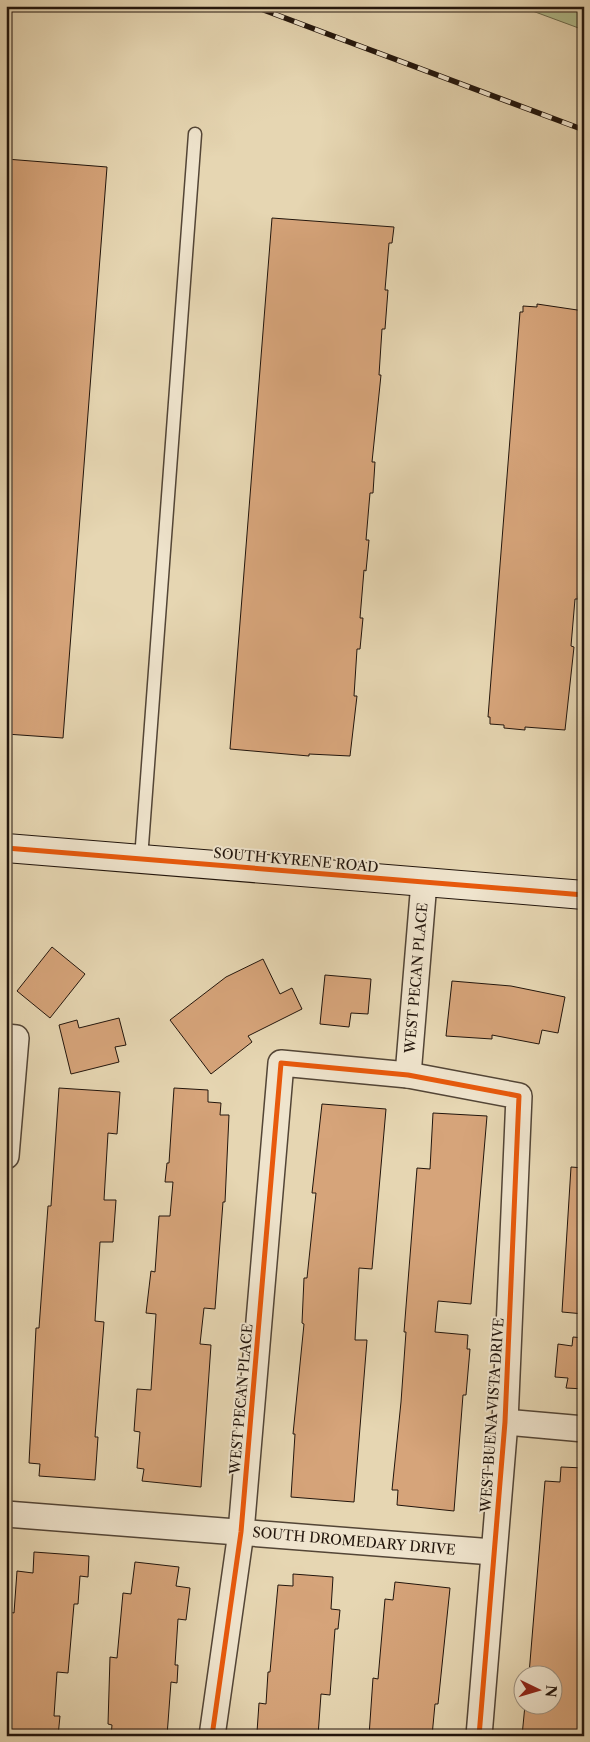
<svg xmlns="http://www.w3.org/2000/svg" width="590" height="1742" font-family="'Libre Caslon Text',serif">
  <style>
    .green { fill: #b2be8e; stroke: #6a6a4d }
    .building { fill: #d6a47a; stroke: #22150c }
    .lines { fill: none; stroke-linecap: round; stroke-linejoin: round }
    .lane-casing { stroke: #534536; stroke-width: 15 }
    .street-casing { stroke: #534536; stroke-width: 28 }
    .secondary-casing { stroke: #22150c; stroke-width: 30 }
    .lane { stroke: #efe4cd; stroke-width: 12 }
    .street { stroke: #efe4cd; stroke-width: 25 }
    .secondary { stroke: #efe4cd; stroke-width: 28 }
    .rail-casing { stroke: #22150c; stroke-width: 5.5 }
    .rail { stroke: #efe4cd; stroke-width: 4; stroke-dasharray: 11; stroke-linecap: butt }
    .cycleway-casing { stroke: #efe4cd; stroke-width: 8 }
    .cycleway { stroke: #e8590c; stroke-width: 5 }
    .labels { text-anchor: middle; stroke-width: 4; stroke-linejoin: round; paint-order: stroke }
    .street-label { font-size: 14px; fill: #22150c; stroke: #efe4cd }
  </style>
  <rect width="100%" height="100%" fill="#e6d6b2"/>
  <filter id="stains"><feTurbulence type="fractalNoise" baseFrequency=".004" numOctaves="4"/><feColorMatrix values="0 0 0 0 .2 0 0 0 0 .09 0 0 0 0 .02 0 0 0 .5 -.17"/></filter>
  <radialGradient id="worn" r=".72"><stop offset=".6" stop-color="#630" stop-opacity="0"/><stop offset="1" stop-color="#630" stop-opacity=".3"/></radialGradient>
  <polygon class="green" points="519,6 584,6 584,30"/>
  <g class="building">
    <polygon points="6,159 107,167 63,738 6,734"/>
    <polygon points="272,218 394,227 392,243 389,243 385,290 388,290 385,329 382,329 379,375 381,375 372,462 375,462 373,493 370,493 366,540 369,540 366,571 364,570 360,618 363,618 360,649 357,649 354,696 357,696 350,756 309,754 309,756 230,749"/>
    <polygon points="537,304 584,311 584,489 579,544 582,544 578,599 575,599 571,646 574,647 565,730 525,727 525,730 504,728 504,725 490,724 490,717 488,717 520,312 523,312 523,306 537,307"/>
    <polygon points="52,947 85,974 50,1018 17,991"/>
    <polygon points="263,959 280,994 292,988 302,1009 248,1036 252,1042 211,1074 170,1020 226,977"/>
    <polygon points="325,975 371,979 368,1014 351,1013 349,1027 320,1024"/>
    <polygon points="452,981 511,986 565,997 558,1033 542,1030 539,1044 492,1035 492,1039 446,1036"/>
    <polygon points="119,1018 126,1045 115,1047 119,1062 71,1074 59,1025 77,1020 79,1028"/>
    <polygon points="59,1088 120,1092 117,1134 108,1133 104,1200 116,1200 113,1242 100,1242 95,1321 104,1322 95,1437 98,1437 95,1480 39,1476 40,1464 29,1463 36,1328 39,1328 48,1206 51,1206"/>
    <polygon points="174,1088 208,1090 208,1102 221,1103 220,1115 229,1115 225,1202 223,1202 215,1309 204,1308 200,1344 211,1345 201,1487 142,1481 144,1469 137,1468 140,1432 134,1431 137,1389 151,1390 156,1314 146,1313 151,1271 155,1272 159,1216 170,1216 173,1182 165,1182 167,1163 169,1163"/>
    <polygon points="322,1104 386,1109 372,1269 359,1268 355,1340 367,1340 354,1502 291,1497 295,1434 293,1434 304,1324 302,1323 304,1278 307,1278 316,1193 312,1193"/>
    <polygon points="433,1113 487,1116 471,1304 438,1301 435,1332 468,1335 467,1349 470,1349 466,1395 463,1395 454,1511 397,1505 398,1490 392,1490 401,1402 406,1332 404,1332 417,1168 430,1169"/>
    <polygon points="571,1167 584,1168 584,1314 562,1312"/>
    <polygon points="573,1337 584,1338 584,1389 566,1388 568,1378 555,1377 558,1344 572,1346"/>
    <polygon points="561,1467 584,1468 584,1736 522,1736 525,1705 552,1704 552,1674 529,1674 545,1481 560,1482"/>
    <polygon points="34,1552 89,1556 88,1577 80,1576 78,1604 74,1604 68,1673 57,1672 54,1716 60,1716 58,1736 6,1733 6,1662 10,1612 14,1613 17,1571 33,1573"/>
    <polygon points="135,1562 179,1567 176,1586 190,1588 186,1620 178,1619 175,1665 178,1665 177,1683 171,1682 167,1736 111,1736 112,1725 108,1724 110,1657 117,1658 123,1593 131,1594"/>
    <polygon points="293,1574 333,1577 331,1609 340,1610 338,1629 335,1629 330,1695 321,1694 318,1736 270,1736 270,1733 257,1732 259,1703 266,1704 268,1672 270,1672 278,1585 293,1586"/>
    <polygon points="395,1582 450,1588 438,1704 435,1704 432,1736 369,1736 373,1678 378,1679 385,1599 393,1600"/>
  </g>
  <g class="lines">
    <defs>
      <polyline id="lane" points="141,859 195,134"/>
      <g id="street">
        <polyline points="6,1037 16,1038 6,1156"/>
        <polyline points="408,1075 424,882"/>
        <polyline points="505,1422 584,1429"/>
        <polyline points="6,1514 493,1552"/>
        <polyline points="212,1736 241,1532 281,1063 408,1075 519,1096 505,1422 479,1736"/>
      </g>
      <polyline id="secondary" points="6,848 584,895"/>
    </defs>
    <use href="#lane" class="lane-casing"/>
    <use href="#street" class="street-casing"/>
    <use href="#secondary" class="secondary-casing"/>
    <use href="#lane" class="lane"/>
    <use href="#street" class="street"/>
    <use href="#secondary" class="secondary"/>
    <defs>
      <polyline id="rail" points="253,6 584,130"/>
    </defs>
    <use href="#rail" class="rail-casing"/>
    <use href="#rail" class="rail"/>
    <defs>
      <g id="cycleway">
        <polyline points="6,848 584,895"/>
        <polyline points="212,1736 241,1532 281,1063 408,1075 519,1096 505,1422 479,1736"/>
      </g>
    </defs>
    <use href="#cycleway" class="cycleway-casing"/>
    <use href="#cycleway" class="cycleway"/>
  </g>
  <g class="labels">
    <g class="street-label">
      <text transform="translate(296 860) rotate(5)" y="5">SOUTH KYRENE ROAD</text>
      <text transform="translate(416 978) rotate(-85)" y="5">WEST PECAN PLACE</text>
      <text transform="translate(241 1399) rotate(-85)" y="5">WEST PECAN PLACE</text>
      <text transform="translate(492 1415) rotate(-86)" y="5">WEST BUENA VISTA DRIVE</text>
      <text transform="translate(354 1541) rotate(5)" y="5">SOUTH DROMEDARY DRIVE</text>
    </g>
  </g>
  <rect width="590" height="1742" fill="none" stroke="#e6d6b2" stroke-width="25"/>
  <rect x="8" y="8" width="575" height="1727" fill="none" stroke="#22150c" stroke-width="2.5"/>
  <rect x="12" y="12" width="565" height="1717" fill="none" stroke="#22150c"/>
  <g transform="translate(538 1690) rotate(95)"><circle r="24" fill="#efe4cd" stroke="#9d9180"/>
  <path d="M0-4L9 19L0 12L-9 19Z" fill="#8f2418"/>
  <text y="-8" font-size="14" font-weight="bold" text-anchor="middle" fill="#22150c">N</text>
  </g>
  <rect width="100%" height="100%" filter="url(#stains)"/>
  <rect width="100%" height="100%" fill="url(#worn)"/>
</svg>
